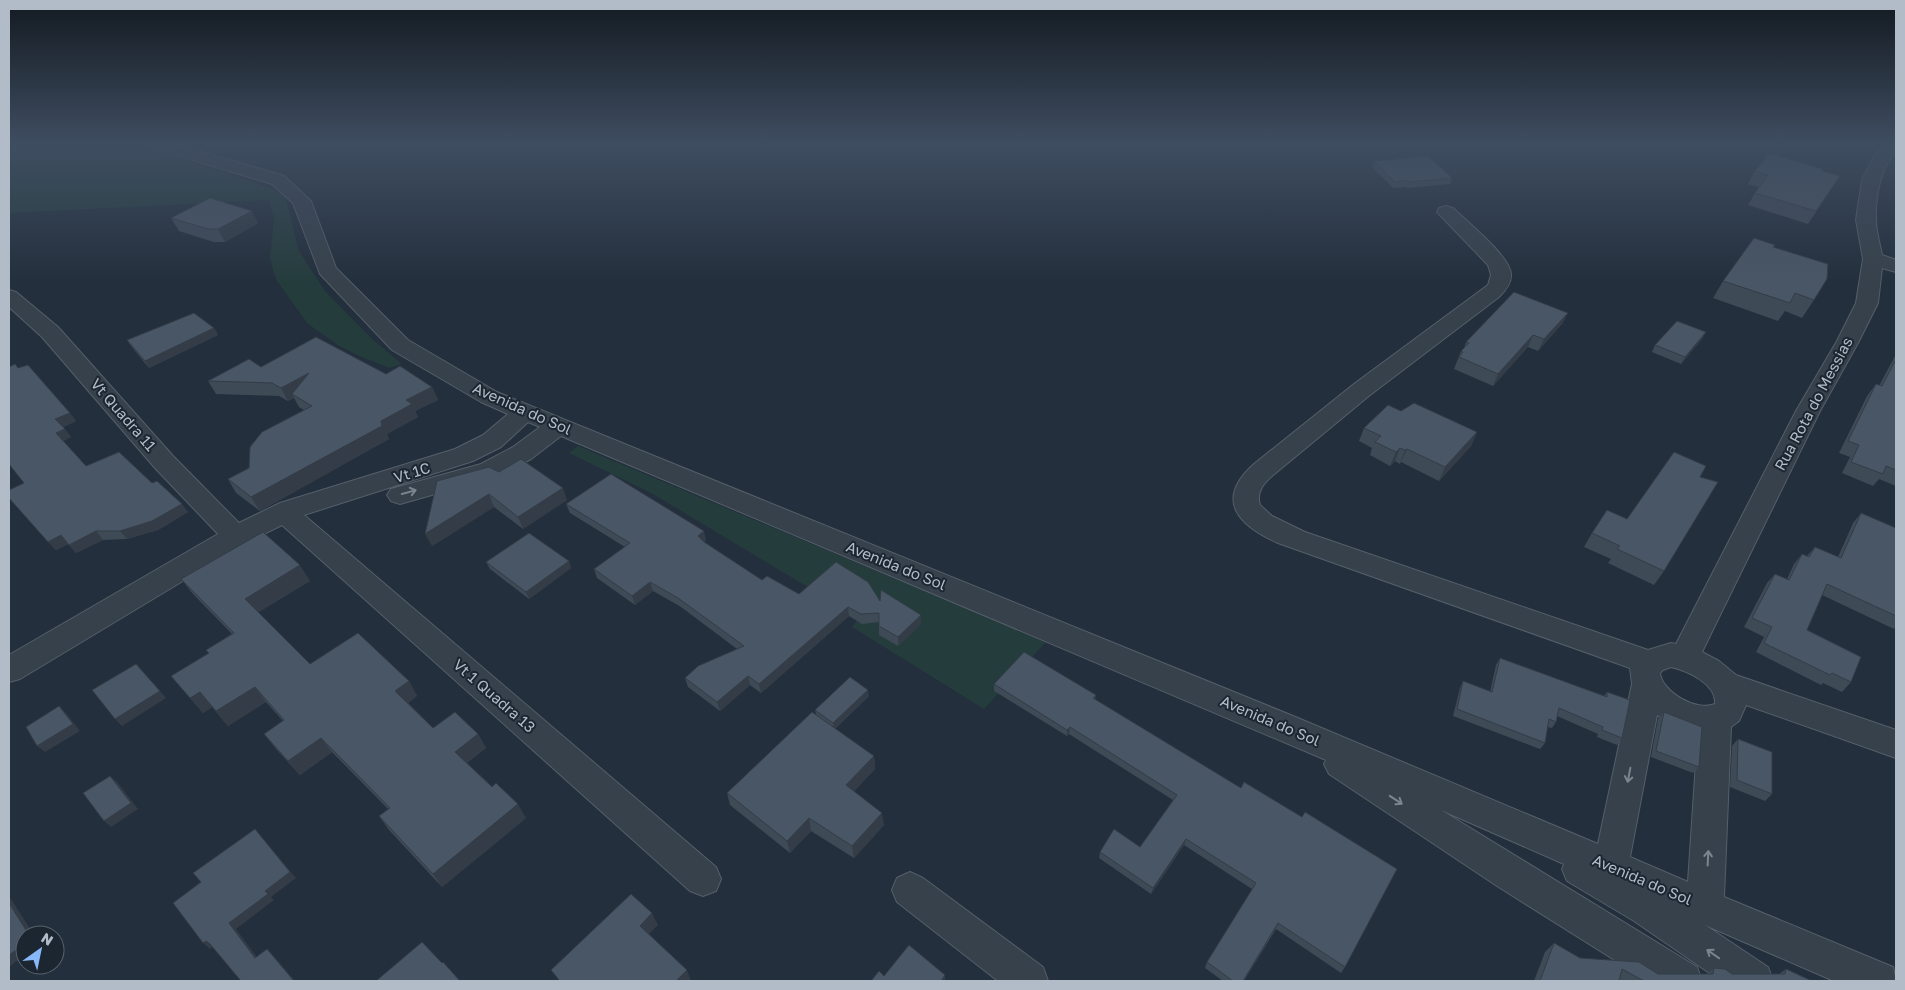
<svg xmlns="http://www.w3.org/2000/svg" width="1905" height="990" font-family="'Golos Text',sans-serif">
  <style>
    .green { fill: #253c3d }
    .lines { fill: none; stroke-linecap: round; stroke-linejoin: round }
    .minor-casing { stroke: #555f6a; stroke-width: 2 }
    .minor { fill: #37414c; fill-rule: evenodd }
    .wall { fill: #3f4a57 }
    .shaded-wall { fill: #333c47 }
    .building { fill: #495665; stroke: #333c47 }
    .oneway { stroke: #7b8590 }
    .labels { text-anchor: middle; stroke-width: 4; stroke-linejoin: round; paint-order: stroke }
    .street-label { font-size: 15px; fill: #b2bcc8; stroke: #1c2631 }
  </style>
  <rect width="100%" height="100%" fill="#232f3c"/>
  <g class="green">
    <polygon points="9,144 156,144 174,156 275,190 286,199 299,251 325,291 371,338 402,364 389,368 357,355 338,345 308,324 277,281 273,270 270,257 274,218 269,200 9,213"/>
    <polygon points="578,446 1046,642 984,709 852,627 859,618 653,494 569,453"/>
  </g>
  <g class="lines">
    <defs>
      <g id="minor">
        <path d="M 150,144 L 176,144 L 284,176 L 311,201 L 336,268 L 408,340 L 497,392 L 1293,716 L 1598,844 L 1632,684 L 1630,668 L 1278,543 C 1238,525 1214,500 1254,464 L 1354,384 L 1488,285 L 1491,275 L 1488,265 L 1437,212 L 1439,208 L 1446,206 L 1453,208 C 1466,221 1510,256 1511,274 C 1512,283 1505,291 1499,297 L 1370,395 L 1272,476 C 1263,484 1256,493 1260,505 L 1272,516 L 1305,532 L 1648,650 L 1671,643 L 1676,644 L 1796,411 L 1837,341 L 1856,303 L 1863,259 L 1856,220 L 1862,180 L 1877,151 L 1886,144 L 1896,144 L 1896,153 C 1880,166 1875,200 1876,220 C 1876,231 1880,244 1882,255 L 1896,260 L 1896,272 L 1882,268 L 1878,303 L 1859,341 L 1820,411 L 1702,652 L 1719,661 L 1736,675 L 1896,730 L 1896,758 L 1746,705 L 1739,721 L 1731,727 L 1724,897 L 1893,967 L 1896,981 L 1834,981 L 1705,925 L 1768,967 L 1773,981 L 1721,981 L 1634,921 L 1567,881 L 1562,869 L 1564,864 L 1441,810 L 1697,967 L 1702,981 L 1648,981 L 1497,886 L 1329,774 L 1324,764 L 1326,760 L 561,436 L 531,459 L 499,476 L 400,504 L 391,501 L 387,495 L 391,489 L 481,464 L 513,447 L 540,427 L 528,422 L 501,447 L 473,461 L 304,515 L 716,867 L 721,879 L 716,891 L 703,896 L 690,891 L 282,525 L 246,543 L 20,679 L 9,682 L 9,655 L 218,534 L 155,468 L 42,337 L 9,307 L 9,290 L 16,292 L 58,327 L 173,456 L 239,523 L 280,503 L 455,449 L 483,435 L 508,414 L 481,402 L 392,350 L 320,274 L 293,203 L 272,184 L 153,148 ZM 1671,667 C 1688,671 1717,684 1715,704 C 1697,712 1662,692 1660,673 L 1663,670 ZM 1657,715 L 1670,723 L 1698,732 L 1688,882 L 1630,857 Z"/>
        <polygon points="910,872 923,878 1043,967 1048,981 998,981 897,902 892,890 897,878"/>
      </g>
    </defs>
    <use href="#minor" class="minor-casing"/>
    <use href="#minor" class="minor"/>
  </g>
  <g class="wall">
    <polygon points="1374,161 1452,178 1450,184 1407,188 1405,187 1393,188 1372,167"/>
    <polygon points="1755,171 1822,171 1832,188 1808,224 1748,205 1755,193 1759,187 1748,184"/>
    <polygon points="171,218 258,223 225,242 214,242 179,231"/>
    <polygon points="1773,247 1814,300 1802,318 1785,311 1778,321 1713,298 1723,281"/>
    <polygon points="1568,313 1562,324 1538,351 1528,347 1493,386 1454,369 1461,351 1464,348 1466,342"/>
    <polygon points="214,328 218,335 149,368 131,346 127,340"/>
    <polygon points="1706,332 1702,339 1681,364 1652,352 1655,345"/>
    <polygon points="1896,354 1896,486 1879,479 1873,486 1842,473 1850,457 1839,453 1867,396 1876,384 1879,386"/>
    <polygon points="261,367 386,374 432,387 438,400 415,411 418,417 387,434 389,439 260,511 236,493 228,479 249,468 304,410 299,407 294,398 288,401 279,396 216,394 208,381"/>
    <polygon points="18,368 76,421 63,427 71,437 63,441 86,466 152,483 188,512 158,530 127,539 103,540 76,553 68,544 56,550 9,498 24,483"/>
    <polygon points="1401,411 1477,432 1471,446 1439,481 1401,462 1400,464 1395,461 1390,466 1370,455 1372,448 1359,441 1364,428"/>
    <polygon points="499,472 567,500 523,529 494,507 432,546"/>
    <polygon points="1700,477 1664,571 1654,585 1608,563 1611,559 1584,547 1592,533 1627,519"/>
    <polygon points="566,504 706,540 704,542 762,580 799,594 880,601 921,615 921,624 898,646 879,635 879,622 862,624 849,616 761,693 750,685 720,711 688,687 685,678 737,649 681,607 653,591 635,605 597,578 594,569 625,547 570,513"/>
    <polygon points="1861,513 1896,528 1896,626 1894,629 1822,595 1807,630 1851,682 1842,692 1823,683 1821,685 1756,652 1764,637 1744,627 1767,583 1775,574 1787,579 1794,564 1802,554 1807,556 1815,547 1838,557 1853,523"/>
    <polygon points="569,561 571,568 529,599 490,569 486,562"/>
    <polygon points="181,579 310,581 258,612 310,664 409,681 417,696 408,703 433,728 478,734 486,748 467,763 526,818 442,887 389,830 379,816 388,809 332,752 300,775 276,749 264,734 283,721 266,702 228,726 212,707 203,713 171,676 209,654 206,650 232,634 193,594"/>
    <polygon points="1500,658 1604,696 1607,692 1622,738 1617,745 1597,737 1598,734 1557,716 1556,722 1552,728 1547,727 1545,743 1540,749 1453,716 1460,688 1463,681 1490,692 1496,665"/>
    <polygon points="994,684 1096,695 1095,699 1345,967 1341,973 1276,929 1244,981 1223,981 1205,968 1207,962 1252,889 1184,845 1151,894 1099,858 1100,852 1140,847 1173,800 1069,734 1067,736 994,691"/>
    <polygon points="869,696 835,729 874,756 875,769 854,791 884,825 854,858 811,831 790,853 730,805 727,793 816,714 815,710"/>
    <polygon points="1664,712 1699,767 1693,773 1651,757 1658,719"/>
    <polygon points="1738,739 1772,794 1765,801 1730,787 1732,746"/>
    <polygon points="1554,943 1580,958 1658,974 1707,974 1714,968 1732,974 1779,974 1786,969 1812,981 1534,981 1545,952"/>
  </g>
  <g class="shaded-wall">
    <polygon points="252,211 258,223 225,242 218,229"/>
    <polygon points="1568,313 1562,324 1538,351 1544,339"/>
    <polygon points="214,328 218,335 149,368 145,361"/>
    <polygon points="1706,332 1702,339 1681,364 1685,357"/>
    <polygon points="1533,335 1528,347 1493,386 1498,374"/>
    <polygon points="309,373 292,394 294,398 288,401 281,388"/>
    <polygon points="432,387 438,400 415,411 418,417 387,434 389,439 260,511 251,497 406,400"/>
    <polygon points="70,413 76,421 62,428 55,419"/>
    <polygon points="65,429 71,437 62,441 56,433"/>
    <polygon points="1477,432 1471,446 1439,481 1445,467"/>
    <polygon points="1400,448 1395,461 1390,466 1396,452"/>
    <polygon points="1407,449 1401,462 1400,464 1405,450"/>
    <polygon points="563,488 567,500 523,529 518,517"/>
    <polygon points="489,494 494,507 432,546 425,534"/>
    <polygon points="182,504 188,512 158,530 127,539 120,531"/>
    <polygon points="96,531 103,540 76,553 69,545"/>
    <polygon points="704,531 706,540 700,545 698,536"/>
    <polygon points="61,535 69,544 56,550 48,542"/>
    <polygon points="569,561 571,568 529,599 526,592"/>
    <polygon points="300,565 310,581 256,614 245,599"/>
    <polygon points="650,582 653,591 635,605 632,596"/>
    <polygon points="848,607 849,616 761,693 759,684"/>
    <polygon points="921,615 921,624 898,646 898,637"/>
    <polygon points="748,676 750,685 720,711 717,702"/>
    <polygon points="409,681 417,696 404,706 395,691"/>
    <polygon points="255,687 266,702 228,726 216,711"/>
    <polygon points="868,690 869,696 834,730 833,723"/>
    <polygon points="160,691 166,698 122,726 115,719"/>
    <polygon points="200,692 212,707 203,713 190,698"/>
    <polygon points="59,706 66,713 80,731 45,752 37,746"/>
    <polygon points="1070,727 1069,734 1067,736 1067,730"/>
    <polygon points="478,734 486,748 463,766 455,752"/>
    <polygon points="321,738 332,752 300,775 288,761"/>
    <polygon points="874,756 875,769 848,797 846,785"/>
    <polygon points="110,776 117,782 138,809 111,827 104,821"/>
    <polygon points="518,804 526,818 442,887 433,874"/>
    <polygon points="882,813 884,825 854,858 852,846"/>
    <polygon points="809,818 811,831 790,853 787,841"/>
    <polygon points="255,829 296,878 271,897 274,900 236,929 262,964 255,958 229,923 265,891"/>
    <polygon points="1186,839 1184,845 1151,894 1153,888"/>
    <polygon points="9,898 11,899 34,935 29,935 9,903"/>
    <polygon points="652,913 658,925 645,938 640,926"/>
    <polygon points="1278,923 1244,981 1243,981"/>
    <polygon points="206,941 213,946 210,949 203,943"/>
    <polygon points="25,944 25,955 9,967 9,955"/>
    <polygon points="267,949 273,955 295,981 294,981"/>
    <polygon points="687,970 691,981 676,981"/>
    <polygon points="945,975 945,981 941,981"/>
  </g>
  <g class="building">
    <polygon points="1769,153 1823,169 1822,171 1840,176 1816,211 1755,193 1768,175 1755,171"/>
    <polygon points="1428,156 1452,178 1409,182 1407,180 1395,182 1374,161"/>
    <polygon points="210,198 252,211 218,229 208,229 171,218"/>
    <polygon points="1754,238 1775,245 1773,247 1828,264 1827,279 1814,300 1795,293 1790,303 1723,281"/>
    <polygon points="1514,292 1568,313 1544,339 1533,335 1498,374 1459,357 1463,352 1461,351 1469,343 1466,342"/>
    <polygon points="194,313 214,328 145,361 127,340"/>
    <polygon points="1677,321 1706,332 1685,357 1655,345"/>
    <polygon points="316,337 386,374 400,366 432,387 406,400 412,404 381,421 382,426 251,497 228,479 249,468 250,447 262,432 312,406 292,394 309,373 281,388 272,383 208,381 249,359 261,367"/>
    <polygon points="1896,359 1896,470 1886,466 1883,474 1851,462 1859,445 1848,441 1876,384 1882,386"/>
    <polygon points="15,364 18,368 28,365 70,413 55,419 65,429 56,433 86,466 119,452 152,483 157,481 182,504 152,521 120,531 96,531 69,545 61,535 48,542 9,498 9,490 24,483 9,464 9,367"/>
    <polygon points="1414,403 1477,432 1445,467 1407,449 1405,450 1400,448 1396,452 1375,442 1381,436 1364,428 1388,405 1401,411"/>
    <polygon points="1674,452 1706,466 1700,477 1718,482 1664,571 1617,549 1620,546 1592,533 1607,510 1627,519"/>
    <polygon points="521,459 563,488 518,517 489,494 425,534 437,481 489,467 499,472"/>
    <polygon points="611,474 704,531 698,536 704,542 762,580 767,576 799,594 836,562 868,582 880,601 881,590 921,615 898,637 879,626 879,613 861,614 848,607 759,684 748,676 717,702 685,678 698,666 744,646 678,598 650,582 632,596 594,569 630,543 566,504"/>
    <polygon points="1861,513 1896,528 1896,616 1827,584 1807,630 1861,657 1851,682 1832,673 1830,675 1764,643 1772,627 1752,618 1775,574 1789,580 1802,554 1809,557 1815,547 1841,558"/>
    <polygon points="263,532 300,565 245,599 310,664 358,633 409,681 395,691 433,728 455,712 478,734 455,752 492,787 496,783 518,804 433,874 379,816 390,808 321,738 288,761 264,734 284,720 255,687 216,711 200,692 190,698 171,676 209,653 206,650 234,633 181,579"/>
    <polygon points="529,533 569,561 526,592 486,562"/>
    <polygon points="1024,652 1096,695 1093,698 1241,788 1244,782 1302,817 1305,812 1397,869 1345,967 1278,923 1243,981 1233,981 1207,962 1256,883 1186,839 1153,888 1100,852 1114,829 1140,847 1177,795 1070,727 1067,730 994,684"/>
    <polygon points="1500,658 1607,697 1607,692 1630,700 1622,738 1602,730 1603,727 1559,708 1556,722 1549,719 1545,743 1457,709 1463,681 1492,692"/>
    <polygon points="136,664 160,691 115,719 92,690"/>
    <polygon points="850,677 868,690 833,723 815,710"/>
    <polygon points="59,706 73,724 37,746 26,727"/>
    <polygon points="812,712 874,756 846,785 882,813 852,846 809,818 787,841 727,793"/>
    <polygon points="1664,712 1702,727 1699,767 1656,751"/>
    <polygon points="1738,739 1772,752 1772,794 1737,780"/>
    <polygon points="110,776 131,803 104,821 83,793"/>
    <polygon points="255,829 290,872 265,891 268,894 229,923 255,958 267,949 294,981 241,981 210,944 206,941 203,943 173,903 201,882 193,873"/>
    <polygon points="631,894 652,913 640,926 687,970 676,981 557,981 559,980 551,970"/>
    <polygon points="9,903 29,935 25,935 25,944 9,955"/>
    <polygon points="422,942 442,963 443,962 460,981 376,981"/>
    <polygon points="1554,943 1580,958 1639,962 1658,974 1713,974 1714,968 1725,969 1732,974 1785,974 1786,969 1812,981 1644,981 1622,969 1619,981 1540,981"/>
    <polygon points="909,945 945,975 941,981 871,981 879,971 884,976"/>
  </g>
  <defs><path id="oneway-shaft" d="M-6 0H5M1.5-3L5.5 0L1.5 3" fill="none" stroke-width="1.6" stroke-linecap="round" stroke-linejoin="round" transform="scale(1.25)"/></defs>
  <g class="oneway">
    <use href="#oneway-shaft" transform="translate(409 492) rotate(-15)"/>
    <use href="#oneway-shaft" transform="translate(1629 775) rotate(101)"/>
    <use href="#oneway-shaft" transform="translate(1396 800) rotate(33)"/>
    <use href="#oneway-shaft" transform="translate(1708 858) rotate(-87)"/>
    <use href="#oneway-shaft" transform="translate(1713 954) rotate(-145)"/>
  </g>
  <linearGradient id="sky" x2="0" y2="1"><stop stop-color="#131a21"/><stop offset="0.51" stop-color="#3f4d61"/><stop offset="1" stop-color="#3f4d61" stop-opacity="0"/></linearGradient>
  <rect width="1905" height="282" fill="url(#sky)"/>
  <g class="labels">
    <g class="street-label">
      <text transform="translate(1814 404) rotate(-62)" y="5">Rua Rota do Messias</text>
      <text transform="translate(522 409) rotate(24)" y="5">Avenida do Sol</text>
      <text transform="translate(123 415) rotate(49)" y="5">Vt Quadra 11</text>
      <text transform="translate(412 473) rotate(-17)" y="5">Vt 1C</text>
      <text transform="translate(896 566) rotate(22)" y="5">Avenida do Sol</text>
      <text transform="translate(494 696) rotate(41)" y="5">Vt 1 Quadra 13</text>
      <text transform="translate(1270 721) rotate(23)" y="5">Avenida do Sol</text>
      <text transform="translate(1642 880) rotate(23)" y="5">Avenida do Sol</text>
    </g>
  </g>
  <rect width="1905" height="990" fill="none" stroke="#b2bcc8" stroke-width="20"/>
  <g transform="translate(40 950) rotate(33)"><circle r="24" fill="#1c2631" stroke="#58626d"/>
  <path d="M0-4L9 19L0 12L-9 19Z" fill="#87b9f9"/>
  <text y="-8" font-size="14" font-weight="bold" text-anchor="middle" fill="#b2bcc8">N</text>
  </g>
</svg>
